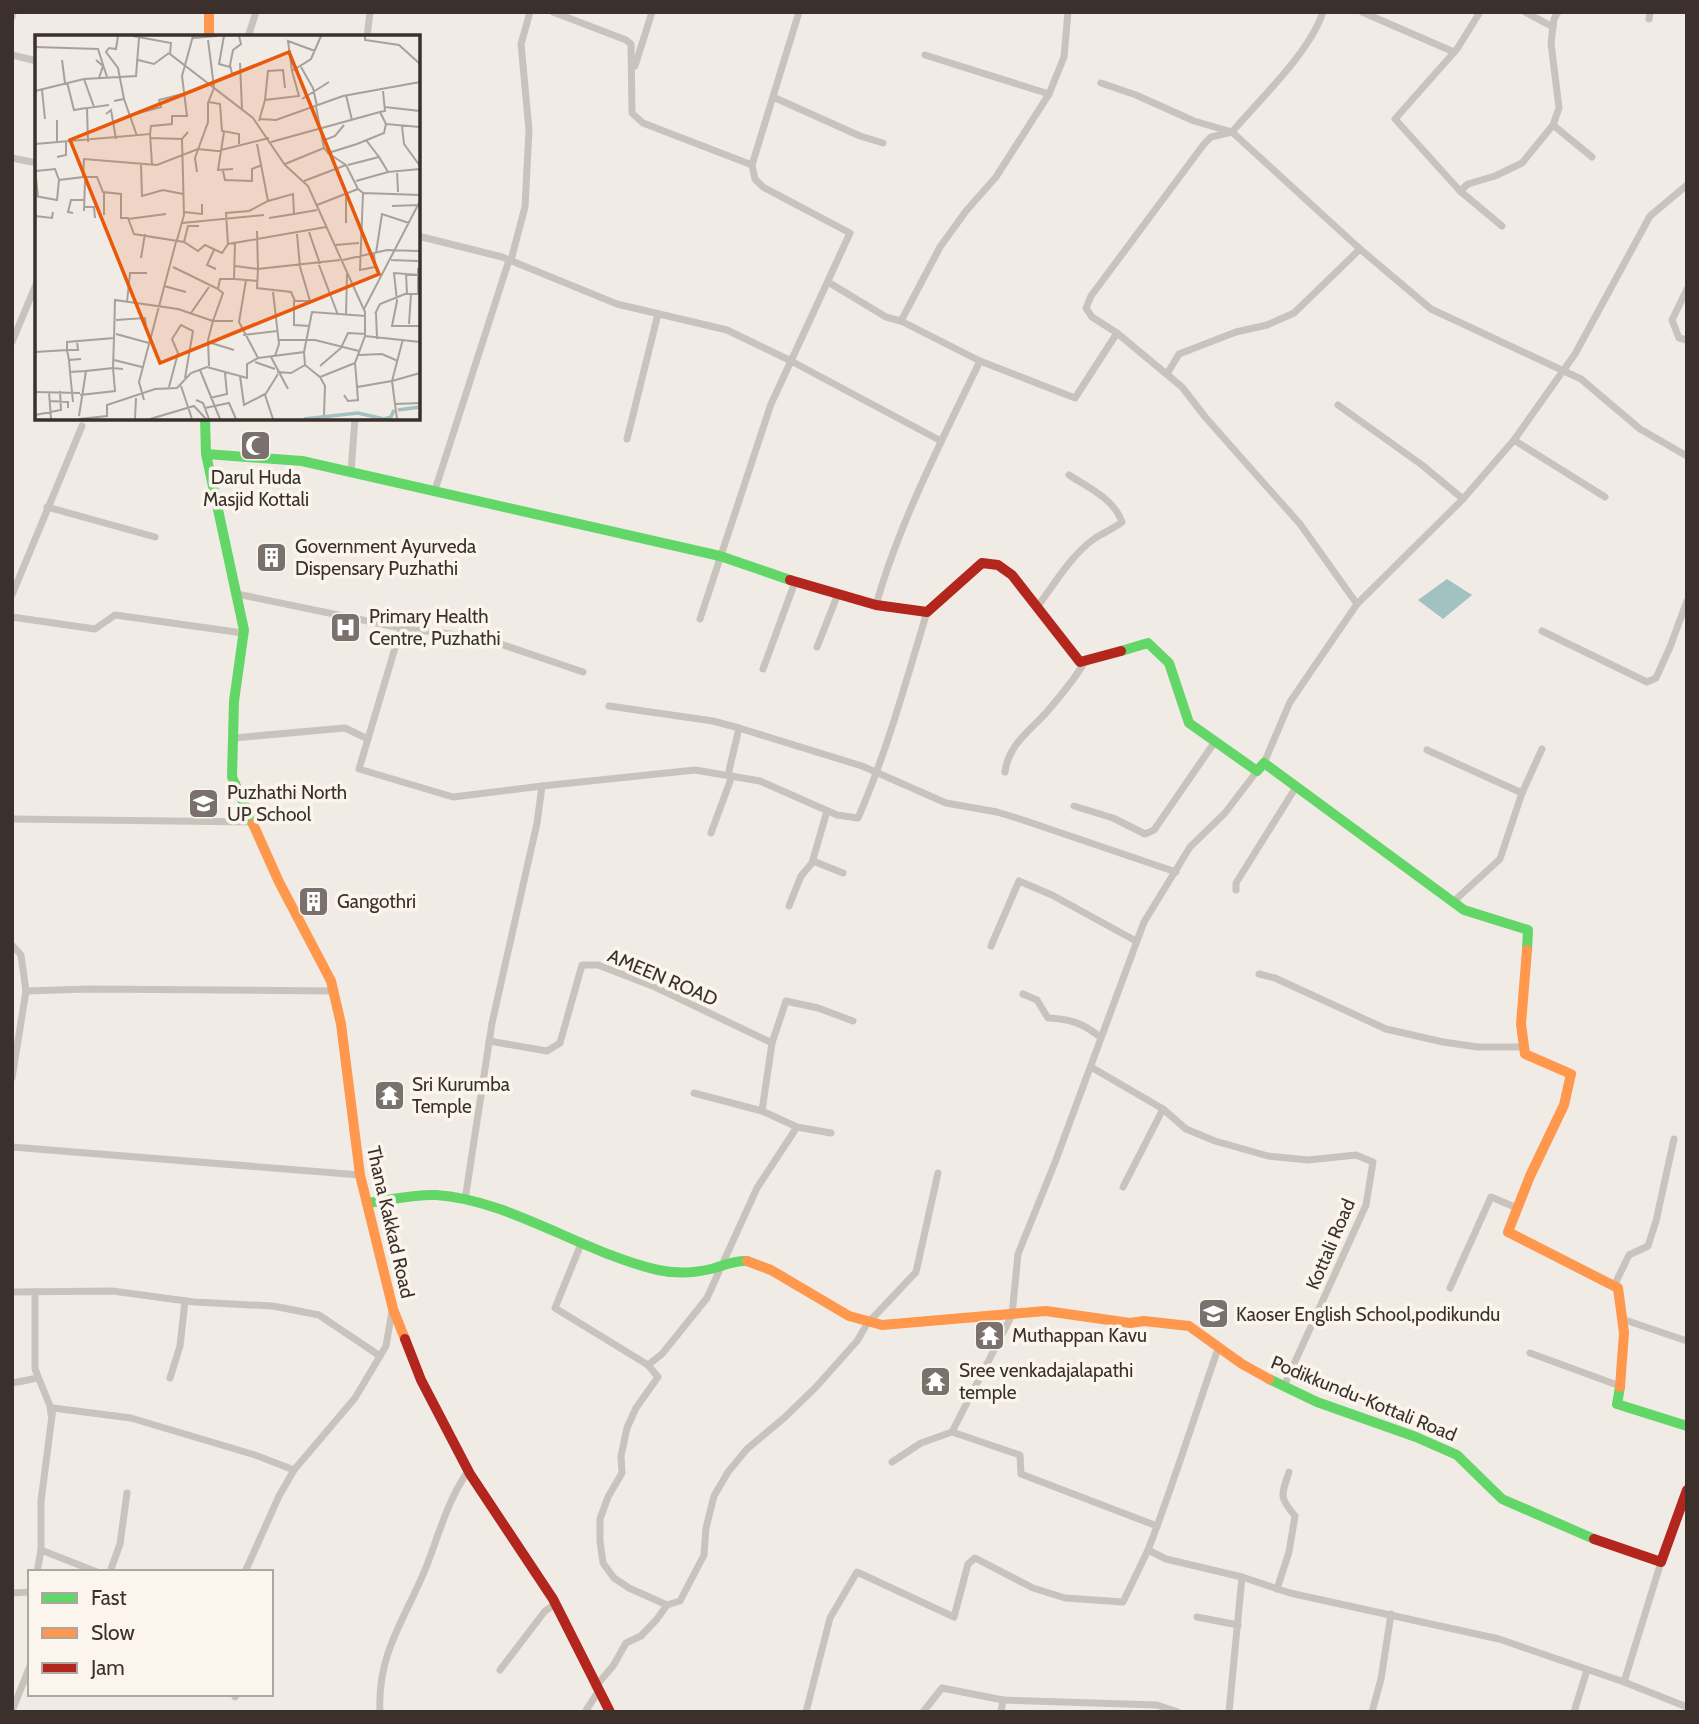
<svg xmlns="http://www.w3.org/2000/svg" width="1699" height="1724" font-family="Cabin,sans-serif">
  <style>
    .water { fill: #a1c2c1 }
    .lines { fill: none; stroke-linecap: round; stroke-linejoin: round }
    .street { stroke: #c9c3be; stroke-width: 7 }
    .fast { stroke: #63d668; stroke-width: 10 }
    .slow { stroke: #ff974d; stroke-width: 10 }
    .jam { stroke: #b3261e; stroke-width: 10 }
    .labels { text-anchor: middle; stroke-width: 7; stroke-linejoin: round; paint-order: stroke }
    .poi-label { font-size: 19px; fill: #3b302b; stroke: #fbf5ee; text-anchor: start }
    .street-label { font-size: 19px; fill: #3b302b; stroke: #fbf5ee }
    .inset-river { fill: none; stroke: #a1c2c1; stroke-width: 3.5 }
    .inset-road { fill: none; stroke: #a8a09b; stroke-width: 2 }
    .view { fill: #e8590c; fill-opacity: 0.15; stroke: #e8590c; stroke-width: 3.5 }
    .inset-edge { fill: none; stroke: #3b302b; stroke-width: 3.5 }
  </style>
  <rect width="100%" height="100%" fill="#f0ebe5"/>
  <polygon class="water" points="1447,579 1472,595 1443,619 1418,600"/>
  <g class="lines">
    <g class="street">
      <path d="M 1323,12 C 1310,52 1260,99 1232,132 L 1360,249 L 1431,309 L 1581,379 L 1640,429 L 1687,456"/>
      <polyline points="1362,12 1454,52"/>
      <polyline points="1480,12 1457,49 1395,119 1460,191 1468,184 1495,176 1522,163 1553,125 1559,108 1551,43 1554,19 1558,12"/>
      <polyline points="1525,12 1553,27"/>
      <polyline points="12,17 13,12"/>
      <polyline points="1649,19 1650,12"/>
      <polyline points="248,37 256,12"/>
      <polyline points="367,37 370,12"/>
      <polyline points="12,55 37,61"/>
      <polyline points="925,55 1049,94"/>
      <polyline points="635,66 652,12"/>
      <polyline points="1101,83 1136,95 1194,121 1232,132"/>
      <polyline points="773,97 860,136 883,143"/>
      <polyline points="1553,125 1592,157"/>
      <polyline points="12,158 37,163"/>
      <polyline points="752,165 799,12"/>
      <polyline points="1460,191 1502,226"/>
      <polyline points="418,236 502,257 617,304 727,330 791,361 850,233 763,187 755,179 752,165 643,123 632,113 631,44 626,40 553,12"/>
      <polyline points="511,260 525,207 529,130 521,44 530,12"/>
      <polyline points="828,282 886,317 901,321 980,361"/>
      <polyline points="1687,289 1672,320 1679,338 1687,340"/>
      <polyline points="901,321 940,247 966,211 996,177 1049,94 1064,57 1068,12"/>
      <polyline points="1117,333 1092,317 1086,308 1091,296 1204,144 1211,137 1232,132"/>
      <polyline points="12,342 37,282"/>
      <polyline points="1167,374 1179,354 1236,332 1267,325 1294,313 1360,249"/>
      <polyline points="1338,405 1422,465 1463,499"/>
      <polyline points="627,439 658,314"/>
      <polyline points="1514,440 1605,497"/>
      <polyline points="351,472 355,418"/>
      <polyline points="435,490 509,260"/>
      <polyline points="47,507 155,537"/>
      <polyline points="237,594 401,628 359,769 453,797 542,786"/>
      <polyline points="12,595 82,426"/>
      <path d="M 876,605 C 899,523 943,438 980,361 L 1075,398 L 1117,333 L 1182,387 L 1206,418 L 1300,524 L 1357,604"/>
      <path d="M 1037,607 C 1054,585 1071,555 1094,539 C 1103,533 1113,529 1122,522 C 1114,499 1089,488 1069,475"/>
      <polyline points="12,617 95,629 115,615 243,633"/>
      <polyline points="700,619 771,404 791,361 941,441"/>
      <polyline points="401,628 483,638 583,672"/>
      <polyline points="1542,631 1647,682 1656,678 1670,647 1687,601"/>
      <polyline points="817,647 838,594"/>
      <polyline points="763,669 795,582"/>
      <polyline points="609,706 713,721 739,728 862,766 946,803 997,812 1023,820 1176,872"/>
      <polyline points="233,738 345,728 368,739"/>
      <polyline points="1427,750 1522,793"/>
      <polyline points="1264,763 1290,702 1357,604 1463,499 1514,440 1575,354 1650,216 1687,185"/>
      <path d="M 1005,772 C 1008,746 1029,731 1045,714 C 1058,699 1076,678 1085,661"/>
      <polyline points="728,775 739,728"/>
      <polyline points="1074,806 1113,818 1145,834 1154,830 1214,743"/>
      <polyline points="12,819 252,822"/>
      <polyline points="711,833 732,776"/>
      <polyline points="813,861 843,873"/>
      <polyline points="1236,890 1236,883 1296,787"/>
      <polyline points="1453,902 1500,859 1522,793 1542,749"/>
      <polyline points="789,906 801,876 812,863 827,811"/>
      <polyline points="12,945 21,955 26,991 88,989 333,991"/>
      <polyline points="991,946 1019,881 1052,895 1136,941"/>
      <polyline points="1259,974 1275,978 1386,1029 1443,1042 1478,1047 1523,1047"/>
      <path d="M 1023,994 L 1037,1000 L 1048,1018 C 1070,1019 1083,1023 1100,1037"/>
      <polyline points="489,1041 547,1051 560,1043 582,965 598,965 655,987 772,1043 762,1111"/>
      <polyline points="772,1043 786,1001 818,1008 853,1021"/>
      <polyline points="1091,1067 1163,1109 1186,1129 1215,1141 1268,1156 1308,1160 1356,1155 1373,1162 1366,1205 1284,1386"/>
      <polyline points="12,1078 26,991"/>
      <polyline points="797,1127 831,1133"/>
      <polyline points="12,1147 360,1175"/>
      <polyline points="1123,1187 1163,1109"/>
      <path d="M 465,1200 L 492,1023 L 537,823 L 542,786 L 695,770 L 760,781 L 837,815 L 858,818 C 887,752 906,681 927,612"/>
      <polyline points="581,1244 555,1308 648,1365 658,1377 636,1408 627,1428 621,1456 622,1473 608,1497 600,1519 600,1541 603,1563 614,1578 629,1588 667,1605"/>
      <polyline points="1614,1286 1629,1255 1648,1246 1656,1221 1674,1139"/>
      <polyline points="1450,1288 1491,1197 1517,1208"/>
      <polyline points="12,1292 112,1291 194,1302 273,1306 319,1315 380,1356"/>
      <polyline points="35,1292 35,1369 50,1406 51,1414"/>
      <polyline points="1625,1320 1687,1341"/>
      <path d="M 1219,1346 C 1195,1414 1174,1483 1148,1550 L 1166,1559 L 1242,1577 L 1290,1593 L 1499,1639 L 1624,1682 L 1687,1707"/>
      <polyline points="1530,1353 1620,1386"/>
      <polyline points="648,1365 662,1354 707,1298 757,1188 797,1127 762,1111 694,1093"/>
      <polyline points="170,1378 180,1346 185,1301"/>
      <polyline points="12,1383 38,1378"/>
      <polyline points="952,1432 1012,1315 1018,1254 1054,1165 1144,922 1190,847 1225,813 1257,771"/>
      <polyline points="892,1462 921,1443 952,1432 1020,1455 1021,1474 1157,1526"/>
      <polyline points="41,1550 97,1572"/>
      <polyline points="37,1572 41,1550 41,1501 53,1408 131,1418 255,1455 294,1470 355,1398 386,1346 392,1311"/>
      <polyline points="110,1572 120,1544 127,1493"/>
      <polyline points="245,1572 279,1496 294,1470"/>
      <path d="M 1277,1589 L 1289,1552 L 1295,1516 C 1279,1497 1281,1496 1289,1472"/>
      <polyline points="12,1593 30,1592"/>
      <polyline points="1197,1617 1238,1625"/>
      <polyline points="500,1670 545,1611 555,1604"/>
      <polyline points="1624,1682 1661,1562"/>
      <polyline points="595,1687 613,1666 626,1643 641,1636 657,1619 667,1605 680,1601 704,1555 706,1528 714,1496 728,1472 747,1449 784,1418 816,1387 857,1341 867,1324 916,1272 938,1173"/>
      <polyline points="234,1694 235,1697"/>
      <polyline points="12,1711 30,1666"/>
      <path d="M 380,1712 C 377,1652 406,1618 427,1565 C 440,1531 447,1502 468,1471"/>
      <polyline points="585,1712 598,1692"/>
      <polyline points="806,1712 830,1618 857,1572 954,1617 968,1564 975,1558 1033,1588 1065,1598 1123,1602 1148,1550"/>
      <polyline points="923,1712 942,1688 1003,1700"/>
      <polyline points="1001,1712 1003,1700 1157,1705 1178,1712"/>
      <polyline points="1229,1712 1242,1577"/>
      <polyline points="1372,1712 1381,1679 1391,1614"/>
      <polyline points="1574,1712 1587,1670"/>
    </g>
    <g class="fast">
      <polyline points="205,418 206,454 244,630 234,701 232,777 253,824"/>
      <polyline points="206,454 302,461 720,556 790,580"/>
      <polyline points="1121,651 1148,643 1169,663 1189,723 1257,771 1264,763 1464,910 1528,930 1527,950"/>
      <path d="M 367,1203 C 390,1200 413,1194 436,1195 C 508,1199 586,1254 658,1270 C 676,1274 694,1273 711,1269 C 723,1266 734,1260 747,1261"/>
      <polyline points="1269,1379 1317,1402 1416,1437 1457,1455 1502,1499 1594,1539"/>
      <polyline points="1620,1387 1617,1404 1687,1426"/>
    </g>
    <g class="slow">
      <polyline points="209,12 209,37"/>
      <polyline points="253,824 279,882 331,981 341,1024 360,1175 393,1309 405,1339"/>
      <polyline points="1527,950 1521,1024 1525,1054 1571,1074 1564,1105 1530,1176 1508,1232 1618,1288 1624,1333 1620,1387"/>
      <polyline points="747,1261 771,1270 849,1316 882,1325 1046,1311 1130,1323 1144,1321 1189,1326 1242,1364 1269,1379"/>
    </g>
    <g class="jam">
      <polyline points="790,580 876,605 927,612 982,563 998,565 1012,575 1080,662 1121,651"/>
      <polyline points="405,1339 421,1380 470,1474 553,1599 610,1712"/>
      <polyline points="1594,1539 1661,1562 1687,1490"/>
    </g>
  </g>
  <defs>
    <symbol id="mosque-square" viewBox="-11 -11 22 22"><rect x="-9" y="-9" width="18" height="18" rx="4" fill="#7a716c" stroke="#fbf5ee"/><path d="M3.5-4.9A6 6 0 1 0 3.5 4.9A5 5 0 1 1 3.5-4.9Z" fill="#fff"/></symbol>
    <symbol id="building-square" viewBox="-11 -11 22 22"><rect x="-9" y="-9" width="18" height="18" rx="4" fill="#7a716c" stroke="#fbf5ee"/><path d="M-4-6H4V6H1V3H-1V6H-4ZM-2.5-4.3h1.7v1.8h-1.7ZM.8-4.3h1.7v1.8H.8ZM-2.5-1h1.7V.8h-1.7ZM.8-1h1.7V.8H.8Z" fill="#fff"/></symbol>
    <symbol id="hospital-square" viewBox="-11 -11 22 22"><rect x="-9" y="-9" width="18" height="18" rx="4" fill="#7a716c" stroke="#fbf5ee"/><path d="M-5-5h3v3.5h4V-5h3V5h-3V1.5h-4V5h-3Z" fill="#fff"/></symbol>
    <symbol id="school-square" viewBox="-11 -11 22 22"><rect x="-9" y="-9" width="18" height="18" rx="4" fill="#7a716c" stroke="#fbf5ee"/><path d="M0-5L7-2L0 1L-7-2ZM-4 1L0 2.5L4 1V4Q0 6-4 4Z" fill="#fff"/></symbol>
    <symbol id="temple-square" viewBox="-11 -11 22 22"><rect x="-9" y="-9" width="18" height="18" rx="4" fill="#7a716c" stroke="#fbf5ee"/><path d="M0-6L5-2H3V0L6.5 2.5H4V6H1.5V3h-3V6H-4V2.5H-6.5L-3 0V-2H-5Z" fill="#fff"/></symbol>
  </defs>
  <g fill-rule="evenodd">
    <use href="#mosque-square" x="238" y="428" width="35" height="35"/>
    <use href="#building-square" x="254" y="540" width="35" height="35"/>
    <use href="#hospital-square" x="328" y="610" width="35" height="35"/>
    <use href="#school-square" x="186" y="786" width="35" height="35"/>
    <use href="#building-square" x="296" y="884" width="35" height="35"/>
    <use href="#temple-square" x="372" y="1078" width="35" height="35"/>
    <use href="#school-square" x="1196" y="1296" width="35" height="35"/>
    <use href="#temple-square" x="972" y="1318" width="35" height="35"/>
    <use href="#temple-square" x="918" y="1364" width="35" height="35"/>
  </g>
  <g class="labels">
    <g class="poi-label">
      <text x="256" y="484" text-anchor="middle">Darul Huda<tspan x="256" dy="22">Masjid Kottali</tspan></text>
      <text x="295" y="553">Government Ayurveda<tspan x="295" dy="22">Dispensary Puzhathi</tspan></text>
      <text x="369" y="623">Primary Health<tspan x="369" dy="22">Centre, Puzhathi</tspan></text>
      <text x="227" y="799">Puzhathi North<tspan x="227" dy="22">UP School</tspan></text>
      <text x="337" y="908">Gangothri</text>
      <text x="412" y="1091">Sri Kurumba<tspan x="412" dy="22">Temple</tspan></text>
      <text x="1236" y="1321">Kaoser English School,podikundu</text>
      <text x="1012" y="1342">Muthappan Kavu</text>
      <text x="959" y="1377">Sree venkadajalapathi<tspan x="959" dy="22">temple</tspan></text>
    </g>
    <g class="street-label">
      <text transform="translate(663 977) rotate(23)" y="7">AMEEN ROAD</text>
      <text transform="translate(391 1222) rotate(77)" y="7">Thana Kakkad Road</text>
      <text transform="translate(1330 1244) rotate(-67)" y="7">Kottali Road</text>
      <text transform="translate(1364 1398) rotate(22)" y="7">Podikkundu-Kottali Road</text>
    </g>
  </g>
  <g transform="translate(35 35)">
    <rect width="385" height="385" fill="#f0ebe5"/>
    <path class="inset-river" d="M 363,375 L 385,372M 269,384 L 323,378 L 349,384 L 356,382 L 359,375"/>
    <path class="inset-road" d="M 83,1 L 81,14 L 74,13 L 71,17 L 83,33 L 89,64M 98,1 L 136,8 L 135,19 L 218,83 L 250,130 L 273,151 L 330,277 L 330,301 L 320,328 L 322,352 L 357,346 L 362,384M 189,1 L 184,29 L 195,32M 204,1 L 206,9 L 198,15 L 195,30 L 197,39 L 205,37M 330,1 L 330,5 L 364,10 L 385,29M 158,3 L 182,1M 173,5 L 179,52M 0,12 L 63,14 L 72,42M 27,25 L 30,48M 61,25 L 68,31 L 64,43M 103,25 L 119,29 L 134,18M 205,28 L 207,74M 266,32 L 278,53 L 282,71M 257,36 L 253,6 L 280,16M 49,44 L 59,72M 32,47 L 39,75 L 51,73M 7,55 L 10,84M 0,56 L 49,44 L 101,41 L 104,3M 311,60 L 317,85M 267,64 L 294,47M 230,65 L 233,36 L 248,35 L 250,53M 79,66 L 89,64 L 102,101M 174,67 L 185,69 L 187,96 L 204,99 L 204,109M 281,72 L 289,113M 350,72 L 385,76M 345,77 L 350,76 L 348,56M 71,79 L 76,75 L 81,104M 96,80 L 126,72 L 124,65 L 151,58M 224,84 L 241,85 L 308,61 L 385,47M 22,85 L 22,107M 224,86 L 230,65 L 264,61 L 257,36 L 276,24 L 286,1M 367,91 L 369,109 L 385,131M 189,97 L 183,135 L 198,134M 115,99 L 116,91 L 137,89 L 137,81 L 152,81 L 147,41 L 158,1M 115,103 L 147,104 L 153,97M 331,105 L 344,122M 287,106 L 300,101 L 309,90M 53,107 L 52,73 L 74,70M 236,107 L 345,77 L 351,89M 0,109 L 115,99 L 117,129M 293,118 L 311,130M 22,122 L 31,120 L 31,107M 250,129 L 289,113 L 293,118 L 322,109 L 349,98 L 351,89 L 385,92M 106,130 L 107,161 L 128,155 L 148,159M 313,130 L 344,122 L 353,137 L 385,134M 0,133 L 3,162M 1,136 L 20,134 L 24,145M 188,136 L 190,145 L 217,146 L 217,134 L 227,130M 362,136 L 363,157M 162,137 L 160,123 L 173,87 L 173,68 L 179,53M 48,142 L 62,142 L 68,157 L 86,159 L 86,183 L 93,183 L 99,199 L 149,207 L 163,216 L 170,210 L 187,218 L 193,209 L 291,192M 269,146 L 311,130 L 323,154M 321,146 L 353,137M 328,158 L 385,160M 0,161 L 22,165 L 24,145 L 48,142 L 49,124 L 122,130 L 163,114 L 182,116 L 234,103M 233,166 L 258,159 L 259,179 L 282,175M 282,170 L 323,154 L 328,158 L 325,235 L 340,232 L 339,218M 357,171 L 383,170M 49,172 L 59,172 L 60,183M 49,176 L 50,146M 149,177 L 167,179 L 167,169M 38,178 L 33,177 L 36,165 L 49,165M 69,180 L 69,158M 0,181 L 17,183 L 18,177M 234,183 L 259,179M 93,184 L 131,179M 147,188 L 229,180M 311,188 L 311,160M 274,197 L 285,229M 262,199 L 265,232M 142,205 L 149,180 L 147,104M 149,207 L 153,191 L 164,191M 385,208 L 385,234M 193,209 L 191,178 L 214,176 L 233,166 L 222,109M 300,210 L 324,208M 179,215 L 172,230 L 181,234M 341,218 L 347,179 L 374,188M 106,223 L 110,199M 308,225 L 352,215 L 384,216M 356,225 L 383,226M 284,230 L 303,280M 200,231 L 223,234 L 222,196M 138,232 L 183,254 L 185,244 L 199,244 L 200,207M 265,232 L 275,266 L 260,266 L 256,257 L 222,253 L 223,234 L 305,225M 371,238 L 372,259M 385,240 L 359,238 L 362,266 L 357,291 L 385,291M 199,244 L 223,246M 211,245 L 204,287 L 223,323M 129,251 L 151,257M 183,254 L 188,258 L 178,286 L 198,286M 238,257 L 244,309 L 240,321M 383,259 L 383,233M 259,265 L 259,290 L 275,291M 92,267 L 95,238 L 112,238M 329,274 L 385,166M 156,278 L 174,252M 341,278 L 342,304M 340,279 L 345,269 L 370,259 L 385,259M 311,280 L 312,239M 81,285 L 110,283 L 111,291M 374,289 L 376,259M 81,299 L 114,308M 208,300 L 242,296M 330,301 L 385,307M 243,305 L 280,305 L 324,316M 173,307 L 199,315M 0,317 L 32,315 L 32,307 L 79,303 L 80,265 L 143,274 L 178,286 L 173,305 L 174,331M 269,317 L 270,330 L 285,342M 324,320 L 347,319 L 363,326M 236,322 L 253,354M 34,325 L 32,315 L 43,315 L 42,306M 79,325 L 107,332M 220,327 L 240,334M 285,331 L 306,313 L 313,298 L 331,299M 165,335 L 185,384M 35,337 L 34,325 L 46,324M 242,337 L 256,338 L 270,330M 205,341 L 209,370 L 230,359M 357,346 L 368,304M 357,346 L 385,338M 146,351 L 157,384M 134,352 L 143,318 L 137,304 L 146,290 L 158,296 L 150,343M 0,357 L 45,358M 14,357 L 16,384M 45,360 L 80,356 L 78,333 L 88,334M 309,360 L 313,366 L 323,365 L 322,352M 175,363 L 192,359 L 190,338M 109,365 L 104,347 L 141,207M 161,365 L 168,368 L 174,384M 15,366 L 33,367 L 33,373M 38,367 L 35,337 L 51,336M 360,369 L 385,368M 170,373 L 194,368 L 201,384M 0,380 L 26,375 L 25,356M 289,380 L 290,351 L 285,342 L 320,328M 44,381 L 51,336 L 78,333 L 79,303M 44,384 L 72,381 L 72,370 L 120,354 L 142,353 L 156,338 L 172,332 L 212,343 L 212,329 L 223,323 L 269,317 L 277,277 L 331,281M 100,384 L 101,363M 115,384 L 159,371 L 171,384M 238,384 L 230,360 L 243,339"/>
    <path class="view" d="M 254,17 L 344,239 L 125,328 L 35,105 Z"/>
    <rect width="385" height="385" class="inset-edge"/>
  </g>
  <rect width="1699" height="1724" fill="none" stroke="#3b302b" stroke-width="28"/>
  <rect x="28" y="1570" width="245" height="126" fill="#fbf5ee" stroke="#aea6a0" stroke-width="2"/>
  <rect x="42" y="1593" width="35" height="10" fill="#63d668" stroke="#aea6a0" stroke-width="2"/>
  <text x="91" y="1605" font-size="21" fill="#3b302b">Fast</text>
  <rect x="42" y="1628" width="35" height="10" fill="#ff974d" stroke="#aea6a0" stroke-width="2"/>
  <text x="91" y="1640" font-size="21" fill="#3b302b">Slow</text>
  <rect x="42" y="1663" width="35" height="10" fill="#b3261e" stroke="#aea6a0" stroke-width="2"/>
  <text x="91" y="1675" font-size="21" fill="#3b302b">Jam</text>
</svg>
